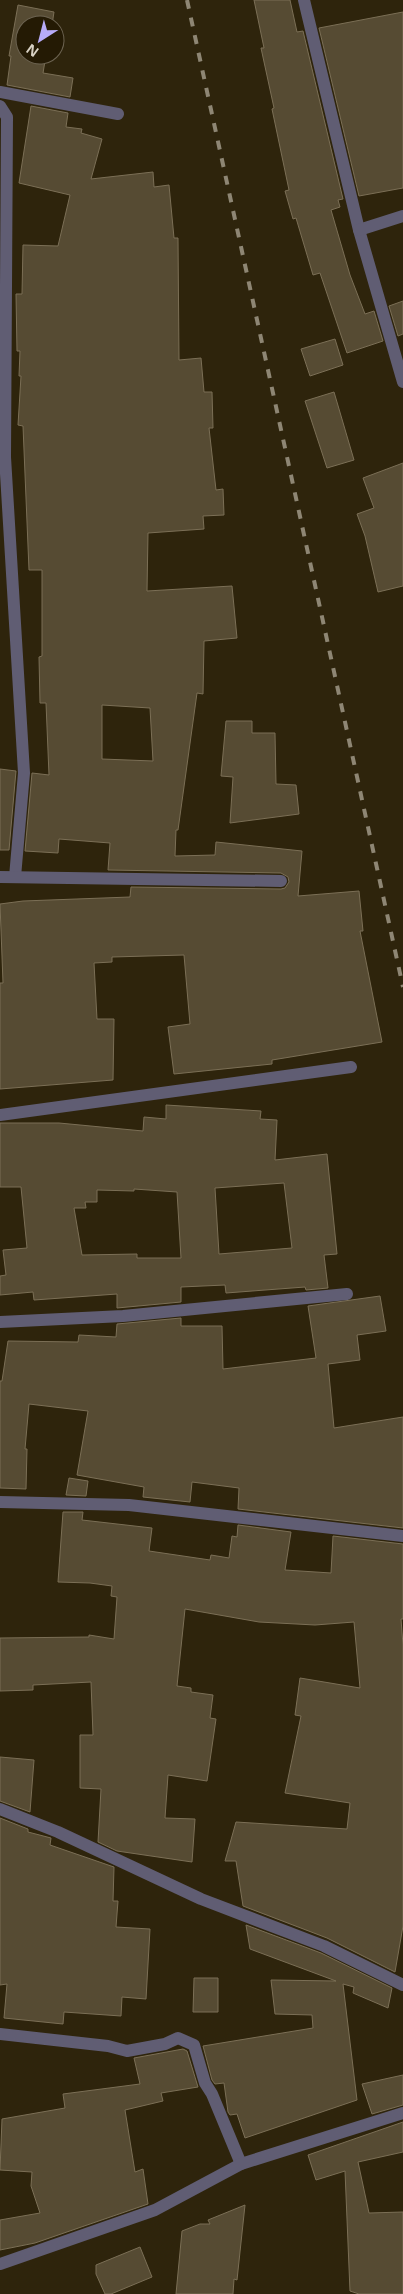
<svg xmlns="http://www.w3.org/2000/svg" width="403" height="2294" font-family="'Open Sans',sans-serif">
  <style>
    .building { fill: #564b33; stroke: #7b6f56; fill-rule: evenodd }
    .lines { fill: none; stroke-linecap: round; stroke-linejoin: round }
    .minor { stroke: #605d73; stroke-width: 12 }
    .rail { stroke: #8e8674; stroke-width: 4; stroke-dasharray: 9 9; stroke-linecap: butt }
  </style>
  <rect width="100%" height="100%" fill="#2e240c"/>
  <g class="building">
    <polygon points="254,0 290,0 297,32 303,31 343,199 338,200 340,207 331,210 350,275 365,314 374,311 383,341 347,353 320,273 313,275 296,218 293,219 285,191 289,190 272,109 274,108 261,48 264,48"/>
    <polygon points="18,5 54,12 52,25 25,25 25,55 46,55 43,73 73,78 70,97 7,85 11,56 9,56"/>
    <polygon points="403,12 403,188 359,196 319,28"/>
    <path d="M 31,106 L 68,113 L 66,127 L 82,129 L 81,133 L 102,139 L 91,179 L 153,172 L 154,187 L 169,185 L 174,238 L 178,238 L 179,360 L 201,358 L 204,392 L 212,392 L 213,428 L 209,428 L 216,490 L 223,489 L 224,515 L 203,516 L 204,529 L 148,533 L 147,591 L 232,586 L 237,638 L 204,641 L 203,694 L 197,693 L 178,830 L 176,830 L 175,856 L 215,855 L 216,842 L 302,851 L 298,896 L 359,891 L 363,931 L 360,931 L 382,1042 L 272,1060 L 272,1064 L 174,1074 L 168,1027 L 190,1024 L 184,955 L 112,957 L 112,962 L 94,963 L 97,1019 L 114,1019 L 113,1080 L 0,1089 L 0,983 L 3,983 L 0,904 L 23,901 L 130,897 L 131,887 L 281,889 L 285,888 L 289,882 L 288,877 L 281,873 L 108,870 L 110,843 L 59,839 L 58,853 L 25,851 L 32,773 L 49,775 L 46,703 L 40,703 L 39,657 L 42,656 L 42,570 L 29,570 L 23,426 L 18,425 L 21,376 L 19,376 L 20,351 L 17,351 L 16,294 L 22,294 L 23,245 L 58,246 L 70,195 L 19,183 ZM 102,705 L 150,708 L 153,761 L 102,759 Z"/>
    <polygon points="403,301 403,334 398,336 389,306"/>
    <polygon points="335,339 343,365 310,376 301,349"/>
    <polygon points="334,392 354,460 327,468 305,401"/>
    <polygon points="403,463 403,586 378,592 365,536 357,514 374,508 363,478"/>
    <polygon points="226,721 252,721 252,733 275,733 276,784 296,785 299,814 230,823 233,777 221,776"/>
    <polygon points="0,769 16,771 9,850 0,850"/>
    <path d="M 166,1105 L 261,1111 L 260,1119 L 277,1120 L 275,1160 L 327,1154 L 337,1254 L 324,1255 L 328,1288 L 306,1290 L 305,1287 L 226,1293 L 225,1285 L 181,1287 L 181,1302 L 117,1308 L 117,1294 L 34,1300 L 33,1292 L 0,1295 L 0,1276 L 6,1275 L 3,1250 L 27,1248 L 21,1187 L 0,1187 L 0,1123 L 59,1123 L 143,1131 L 144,1117 L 166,1119 ZM 284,1183 L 292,1248 L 219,1254 L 215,1188 ZM 134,1189 L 177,1192 L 181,1258 L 137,1258 L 137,1254 L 82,1255 L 74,1208 L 86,1208 L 85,1202 L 97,1202 L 97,1190 L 134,1191 Z"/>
    <polygon points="380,1296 386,1331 357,1335 360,1360 328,1364 334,1428 403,1417 403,1528 238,1509 239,1488 192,1482 190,1502 143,1497 144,1487 77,1475 88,1411 29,1404 25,1449 27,1449 26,1489 0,1488 0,1381 2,1381 8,1341 78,1342 79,1335 116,1337 117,1324 181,1318 181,1326 222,1326 223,1369 316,1358 308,1306"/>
    <polygon points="69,1478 88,1481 86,1496 66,1495"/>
    <polygon points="63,1512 83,1512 82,1520 152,1528 149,1551 210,1560 211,1555 229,1558 232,1536 237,1537 238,1525 291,1532 285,1570 331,1573 333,1536 403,1544 403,1619 401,1619 403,1645 403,1926 395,1972 327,1938 243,1906 236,1861 225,1861 236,1822 347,1829 350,1803 285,1793 301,1716 295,1715 300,1678 360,1688 354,1622 315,1625 259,1622 185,1609 177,1686 191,1688 191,1692 213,1695 210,1718 216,1719 207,1781 168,1775 165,1818 195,1819 192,1862 117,1851 98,1842 101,1789 80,1788 80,1735 93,1735 91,1682 33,1685 33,1690 0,1691 0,1638 89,1637 89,1635 114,1639 117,1597 111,1596 112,1586 90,1583 58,1582"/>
    <polygon points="0,1757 34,1760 30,1812 0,1801"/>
    <polygon points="0,1818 28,1829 28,1832 51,1838 50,1845 114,1867 113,1901 118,1901 116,1927 150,1929 146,1999 122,1997 121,2016 64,2012 63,2024 4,2018 7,1984 0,1985"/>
    <polygon points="246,1925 321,1953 392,1988 388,2008 353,1993 354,1987 343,1984 357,2100 245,2138 237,2114 230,2115 228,2112 224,2083 215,2084 212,2080 203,2046 313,2028 312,2015 275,2014 271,1980 336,1981 250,1949"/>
    <polygon points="194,1978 218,1978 218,2012 193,2012"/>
    <polygon points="183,2049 187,2051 198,2087 161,2093 163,2101 125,2110 135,2172 143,2169 148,2204 35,2243 0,2250 0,2220 40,2213 31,2186 32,2172 0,2170 2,2119 65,2108 63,2094 140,2084 134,2058"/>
    <polygon points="403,2075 403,2105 372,2114 362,2084"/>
    <polygon points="403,2122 403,2152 358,2162 369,2213 403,2212 403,2294 359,2294 350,2291 345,2171 316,2180 308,2155"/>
    <polygon points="245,2205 237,2280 234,2279 233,2294 176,2294 182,2231 200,2224 210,2224 208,2220"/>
    <polygon points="140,2247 152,2277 111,2294 105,2294 96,2274 96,2265"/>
  </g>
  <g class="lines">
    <g class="minor">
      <polyline points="304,0 359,230 403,382"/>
      <polyline points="0,92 118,114"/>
      <polyline points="0,106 7,117 5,457 24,773 15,877"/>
      <polyline points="359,230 403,216"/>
      <polyline points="0,877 281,881"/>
      <polyline points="0,1115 351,1067"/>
      <polyline points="0,1322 123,1316 347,1294"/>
      <polyline points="0,1502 129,1505 403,1536"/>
      <polyline points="0,1809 58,1832 201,1899 324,1946 403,1985"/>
      <polyline points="0,2034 108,2046 127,2051 165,2044 178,2038 194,2045 205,2083 212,2094 241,2164"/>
      <polyline points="0,2264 155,2210 241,2164 403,2113"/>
    </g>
    <polyline class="rail" points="187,0 403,987"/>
  </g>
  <g transform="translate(40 40) rotate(216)"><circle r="24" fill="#241a04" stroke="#6c6351"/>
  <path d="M0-4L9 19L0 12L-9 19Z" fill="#b7abf8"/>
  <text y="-8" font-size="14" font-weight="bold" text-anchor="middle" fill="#d8d1c4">N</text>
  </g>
</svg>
